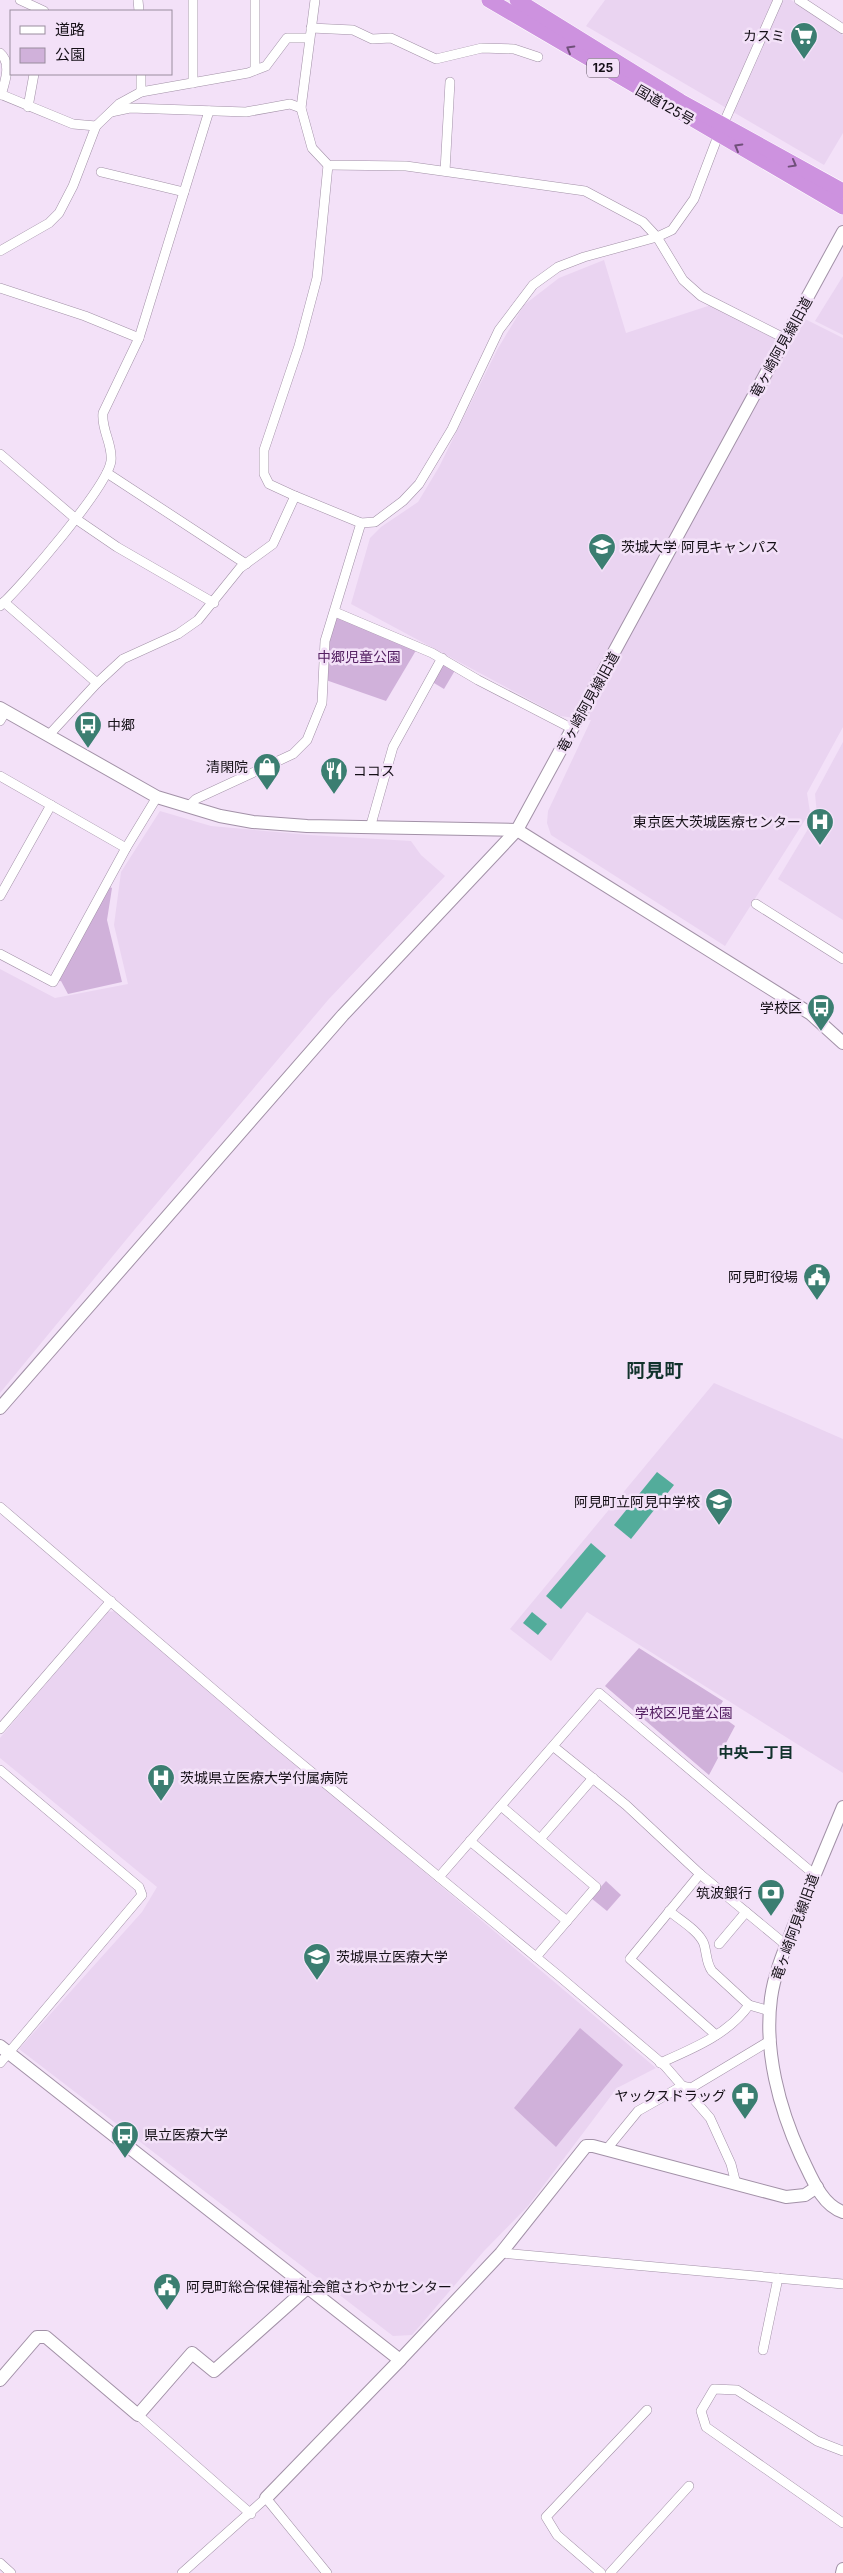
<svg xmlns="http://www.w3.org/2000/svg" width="843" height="2573" font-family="Inter,'Noto Sans JP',sans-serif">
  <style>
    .built { fill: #ead4f1 }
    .green { fill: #d0b1da }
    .water { fill: #53ac9b }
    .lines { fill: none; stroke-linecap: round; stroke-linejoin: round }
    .street-casing { stroke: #a291a7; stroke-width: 10 }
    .secondary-casing { stroke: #a291a7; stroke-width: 14 }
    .highway-casing { stroke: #fff; stroke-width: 16 }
    .street { stroke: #fff; stroke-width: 9 }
    .secondary { stroke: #fff; stroke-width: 12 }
    .highway { stroke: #cd92df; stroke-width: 15 }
    .oneway { stroke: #70507a }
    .labels { text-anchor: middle; stroke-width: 5; stroke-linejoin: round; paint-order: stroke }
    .shield { fill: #f3e1f8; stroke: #574e5a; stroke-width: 1 }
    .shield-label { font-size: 12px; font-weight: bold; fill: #140f16 }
    .poi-label { font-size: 14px; fill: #140f16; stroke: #f3e1f8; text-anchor: end }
    .street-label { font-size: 14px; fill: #140f16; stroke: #f3e1f8 }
    .park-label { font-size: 14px; fill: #552163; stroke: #f3e1f8 }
    .neighbourhood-label { font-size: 15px; font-weight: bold; fill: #11322c; stroke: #f3e1f8 }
    .district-label { font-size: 19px; font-weight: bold; fill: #11322c; stroke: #f3e1f8 }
  </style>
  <rect width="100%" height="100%" fill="#f3e1f8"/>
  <g class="built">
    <polygon points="605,0 791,0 843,35 843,133 824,165 586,26"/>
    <polygon points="604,260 626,333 714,304 788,346 803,318 843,338 843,727 807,793 810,812 725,946 551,835 547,823 548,811 591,720 560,716 351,604 370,538 381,527 418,502 439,467 497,350 524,305 559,278"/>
    <polygon points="843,276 843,335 815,321"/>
    <polygon points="843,742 843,920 778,879 817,814 815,794"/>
    <polygon points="160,811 211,826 310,835 411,841 421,855 445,876 328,1000 135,1229 0,1393 0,969 55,998 128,984 114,925 121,872"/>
    <polygon points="714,1383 843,1439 843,1773 587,1612 551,1661 510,1629"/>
    <polygon points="116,1611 656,2068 617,2088 528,2206 484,2251 412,2335 393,2336 19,2049 142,1912 157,1887 0,1758 0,1738 107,1612"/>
  </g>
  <g class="green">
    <polygon points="335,612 418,647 386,701 323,679 325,641"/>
    <polygon points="442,658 457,667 444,689 429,680"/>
    <polygon points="107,886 112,888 107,920 122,982 68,994 61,981 54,982"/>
    <polygon points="639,1648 723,1701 716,1712 735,1726 709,1775 605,1686"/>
    <polygon points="606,1881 621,1895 607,1911 591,1898"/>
    <polygon points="580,2028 623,2065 556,2147 514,2108"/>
  </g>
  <g class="water">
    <polygon points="657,1472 674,1485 631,1539 614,1525"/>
    <polygon points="591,1543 606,1556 561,1609 546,1596"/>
    <polygon points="532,1612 547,1624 538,1635 523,1623"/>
  </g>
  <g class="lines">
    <defs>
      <g id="street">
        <polyline points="20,0 44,11"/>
        <polyline points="138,0 139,11"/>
        <polyline points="193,0 193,83"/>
        <polyline points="255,0 255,70"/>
        <polyline points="315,0 301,108 312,148 328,165 406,166 585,191 643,222 657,237 683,280 701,296 786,339"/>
        <polyline points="799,0 843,29"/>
        <polyline points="311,28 353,30 372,39 391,38 436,59 482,48 514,49 538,57"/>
        <path d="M 0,53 C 12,63 5,82 1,95"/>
        <polyline points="141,74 141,92"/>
        <polyline points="0,94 73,124 96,126 119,104 141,92 248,73 266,66 287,38 309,38"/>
        <polyline points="28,107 34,74"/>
        <polyline points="111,112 130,108 246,112 290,104 301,108"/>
        <polyline points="328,165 317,278 299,346 264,450 264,474 269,484 295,496 361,523 375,522 403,501 419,484 452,429 499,330 533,285 558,267 584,257 657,237 672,230 694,199 718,136 778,0"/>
        <polyline points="445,171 450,82"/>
        <polyline points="101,172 184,192"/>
        <polyline points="0,251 49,223 59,213 73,186 96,126"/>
        <polyline points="0,288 85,316 139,338"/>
        <polyline points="0,454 76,519 117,547 214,603"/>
        <polyline points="107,473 246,564"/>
        <polyline points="4,602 97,683"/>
        <path d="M 0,606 C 22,586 108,486 111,461 C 113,444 101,430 103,413 L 139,338 L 209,111"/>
        <polyline points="335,612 432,653 478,680 573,729"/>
        <polyline points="0,721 6,711"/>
        <polyline points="48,736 97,683 123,659 178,634 198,620 240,568 273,544 295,496"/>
        <polyline points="0,776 126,848"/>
        <polyline points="188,807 196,799 293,754 307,740 322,703 325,641 361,523"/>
        <polyline points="370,828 393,747 442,658"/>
        <polyline points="0,896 51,805"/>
        <polyline points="756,904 843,959"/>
        <polyline points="0,954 53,982 126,848 157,797"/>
        <polyline points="0,1507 275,1742 559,1976 665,2066 710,2118 731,2164 736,2184"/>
        <polyline points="0,1729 111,1601"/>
        <polyline points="554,1747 626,1805 700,1874 786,1945"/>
        <polyline points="0,1770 139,1887 142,1895 0,2063"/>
        <polyline points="501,1806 596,1887 536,1957"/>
        <polyline points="540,1839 593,1778"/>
        <polyline points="470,1841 567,1921"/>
        <polyline points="700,1874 630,1959 716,2035"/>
        <polyline points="439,1877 599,1693 815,1875"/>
        <path d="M 669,1911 C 680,1920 699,1931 704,1944 C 707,1954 706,1963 712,1971 L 749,2005"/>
        <polyline points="719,1944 746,1912"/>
        <path d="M 660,2063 C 692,2049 729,2034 749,2005 L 770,2011"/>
        <polyline points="606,2150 638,2111 682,2086 691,2088 771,2040"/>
        <polyline points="501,2253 843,2284"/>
        <polyline points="763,2350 778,2278"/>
        <polyline points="138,2415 251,2514"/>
        <polyline points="843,2451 817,2441 737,2390 714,2389 701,2411 706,2427 843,2523"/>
        <polyline points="0,2563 11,2573"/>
        <polyline points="182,2573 266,2498 327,2573"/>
        <polyline points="601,2573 557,2535 546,2517 647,2410"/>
        <polyline points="610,2573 689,2486"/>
      </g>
      <g id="secondary">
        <polyline points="0,708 157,797 220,816 253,822 307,826 517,830 811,1014 843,1043"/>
        <polyline points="0,1408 343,1015 517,830 843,232"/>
        <path d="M 843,1807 C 828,1843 813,1879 798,1915 C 788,1942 775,1969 771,1998 C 764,2051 779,2108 801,2156 C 811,2176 821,2205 843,2212"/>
        <polyline points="0,2046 400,2360 501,2253 586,2146 593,2146 786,2197 805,2195 817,2187"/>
        <polyline points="0,2380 37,2337 46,2337 138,2415 192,2353 214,2371 307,2288"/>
        <polyline points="266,2498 400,2360"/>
        <polyline points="842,2573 843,2569"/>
      </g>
      <g id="highway">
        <polyline points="489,0 843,207"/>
        <polyline points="517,0 680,101 843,191"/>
      </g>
    </defs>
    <use href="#street" class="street-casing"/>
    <use href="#secondary" class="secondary-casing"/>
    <use href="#highway" class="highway-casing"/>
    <use href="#street" class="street"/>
    <use href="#secondary" class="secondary"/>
    <use href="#highway" class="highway"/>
  </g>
  <defs><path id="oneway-chevron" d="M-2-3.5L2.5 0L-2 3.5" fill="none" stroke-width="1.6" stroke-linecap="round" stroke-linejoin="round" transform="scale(1.25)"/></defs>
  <g class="oneway">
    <use href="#oneway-chevron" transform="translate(570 49) rotate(-150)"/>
    <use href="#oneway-chevron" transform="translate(738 147) rotate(-150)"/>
    <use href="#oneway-chevron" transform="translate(793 164) rotate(29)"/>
  </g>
  <defs>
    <symbol id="supermarket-pin" viewBox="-11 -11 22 30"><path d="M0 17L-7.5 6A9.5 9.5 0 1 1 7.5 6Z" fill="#3b7e71" stroke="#f3e1f8"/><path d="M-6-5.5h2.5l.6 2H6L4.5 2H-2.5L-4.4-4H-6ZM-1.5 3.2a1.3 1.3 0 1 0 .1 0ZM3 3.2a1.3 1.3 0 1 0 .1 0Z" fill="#fff"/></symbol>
    <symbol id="university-pin" viewBox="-11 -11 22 30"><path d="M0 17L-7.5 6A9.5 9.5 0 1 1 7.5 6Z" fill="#3b7e71" stroke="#f3e1f8"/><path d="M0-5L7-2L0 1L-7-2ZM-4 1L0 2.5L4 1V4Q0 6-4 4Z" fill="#fff"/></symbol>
    <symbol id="bus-pin" viewBox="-11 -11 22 30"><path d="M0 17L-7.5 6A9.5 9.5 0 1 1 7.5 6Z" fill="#3b7e71" stroke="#f3e1f8"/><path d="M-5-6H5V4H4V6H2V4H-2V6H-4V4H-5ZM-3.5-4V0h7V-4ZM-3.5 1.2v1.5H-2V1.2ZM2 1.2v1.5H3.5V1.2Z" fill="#fff"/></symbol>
    <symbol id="shop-pin" viewBox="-11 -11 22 30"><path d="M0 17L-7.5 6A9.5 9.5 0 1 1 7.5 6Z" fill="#3b7e71" stroke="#f3e1f8"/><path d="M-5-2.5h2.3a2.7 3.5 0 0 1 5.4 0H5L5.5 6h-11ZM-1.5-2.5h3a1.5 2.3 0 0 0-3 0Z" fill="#fff"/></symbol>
    <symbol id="restaurant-pin" viewBox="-11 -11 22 30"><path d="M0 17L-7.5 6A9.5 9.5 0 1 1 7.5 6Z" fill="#3b7e71" stroke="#f3e1f8"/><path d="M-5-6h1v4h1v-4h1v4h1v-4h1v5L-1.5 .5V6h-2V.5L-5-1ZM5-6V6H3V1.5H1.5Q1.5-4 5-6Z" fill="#fff"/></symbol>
    <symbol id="hospital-pin" viewBox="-11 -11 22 30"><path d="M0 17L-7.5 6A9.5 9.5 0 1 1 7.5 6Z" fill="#3b7e71" stroke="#f3e1f8"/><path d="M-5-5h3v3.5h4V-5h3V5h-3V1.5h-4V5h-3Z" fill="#fff"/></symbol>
    <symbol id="civic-pin" viewBox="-11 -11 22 30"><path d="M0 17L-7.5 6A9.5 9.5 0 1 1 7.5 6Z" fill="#3b7e71" stroke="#f3e1f8"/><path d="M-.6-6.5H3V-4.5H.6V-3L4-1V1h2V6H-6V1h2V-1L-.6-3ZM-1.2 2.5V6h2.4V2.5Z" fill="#fff"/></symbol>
    <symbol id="school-pin" viewBox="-11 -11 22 30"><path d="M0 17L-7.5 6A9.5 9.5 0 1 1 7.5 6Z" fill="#3b7e71" stroke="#f3e1f8"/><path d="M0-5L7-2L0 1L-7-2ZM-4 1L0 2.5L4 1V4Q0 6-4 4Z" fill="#fff"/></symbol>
    <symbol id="bank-pin" viewBox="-11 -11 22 30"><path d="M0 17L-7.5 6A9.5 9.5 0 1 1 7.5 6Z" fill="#3b7e71" stroke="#f3e1f8"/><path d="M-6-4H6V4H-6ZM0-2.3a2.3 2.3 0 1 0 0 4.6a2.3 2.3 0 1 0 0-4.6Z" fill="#fff"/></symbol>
    <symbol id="pharmacy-pin" viewBox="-11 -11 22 30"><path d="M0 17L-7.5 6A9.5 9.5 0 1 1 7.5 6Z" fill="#3b7e71" stroke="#f3e1f8"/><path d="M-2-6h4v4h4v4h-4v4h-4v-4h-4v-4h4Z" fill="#fff"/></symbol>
  </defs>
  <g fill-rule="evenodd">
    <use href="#supermarket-pin" x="788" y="20" width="32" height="43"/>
    <use href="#university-pin" x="586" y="531" width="32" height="43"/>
    <use href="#bus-pin" x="72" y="709" width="32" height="43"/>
    <use href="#shop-pin" x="251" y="751" width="32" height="43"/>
    <use href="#restaurant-pin" x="318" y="755" width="32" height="43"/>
    <use href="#hospital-pin" x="804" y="806" width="32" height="43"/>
    <use href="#bus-pin" x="805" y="992" width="32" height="43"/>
    <use href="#civic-pin" x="801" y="1261" width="32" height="43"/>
    <use href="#school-pin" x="703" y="1486" width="32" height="43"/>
    <use href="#hospital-pin" x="145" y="1762" width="32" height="43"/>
    <use href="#bank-pin" x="755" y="1877" width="32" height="43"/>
    <use href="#school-pin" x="301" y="1941" width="32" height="43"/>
    <use href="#pharmacy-pin" x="729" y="2080" width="32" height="43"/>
    <use href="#bus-pin" x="109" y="2119" width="32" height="43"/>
    <use href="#civic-pin" x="151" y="2271" width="32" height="43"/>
  </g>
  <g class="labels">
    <rect class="shield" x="587" y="58.5" width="32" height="19" rx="4"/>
    <g class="shield-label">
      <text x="603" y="72">125</text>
    </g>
    <g class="poi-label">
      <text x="785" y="41">カスミ</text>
      <text x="621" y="552" text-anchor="start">茨城大学 阿見キャンパス</text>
      <text x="107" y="730" text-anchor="start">中郷</text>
      <text x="248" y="772">清閑院</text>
      <text x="353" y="776" text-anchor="start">ココス</text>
      <text x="801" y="827">東京医大茨城医療センター</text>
      <text x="802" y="1013">学校区</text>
      <text x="798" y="1282">阿見町役場</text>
      <text x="700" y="1507">阿見町立阿見中学校</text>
      <text x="180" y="1783" text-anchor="start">茨城県立医療大学付属病院</text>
      <text x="752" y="1898">筑波銀行</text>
      <text x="336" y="1962" text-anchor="start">茨城県立医療大学</text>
      <text x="726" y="2101">ヤックスドラッグ</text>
      <text x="144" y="2140" text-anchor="start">県立医療大学</text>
      <text x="186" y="2292" text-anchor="start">阿見町総合保健福祉会館さわやかセンター</text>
    </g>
    <g class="street-label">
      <text transform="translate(665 105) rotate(30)" y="5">国道125号</text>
      <text transform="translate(781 347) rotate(-61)" y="5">竜ヶ崎阿見線旧道</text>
      <text transform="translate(588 702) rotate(-61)" y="5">竜ヶ崎阿見線旧道</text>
      <text transform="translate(795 1927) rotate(-70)" y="5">竜ヶ崎阿見線旧道</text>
    </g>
    <g class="park-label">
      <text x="359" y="662">中郷児童公園</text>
      <text x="684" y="1718">学校区児童公園</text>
    </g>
    <g class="neighbourhood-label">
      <text x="756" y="1758">中央一丁目</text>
    </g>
    <g class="district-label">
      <text x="655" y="1377">阿見町</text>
    </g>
  </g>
  <rect x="10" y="10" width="162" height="65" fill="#f3e1f8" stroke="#9a8d9e"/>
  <rect x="20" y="26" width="25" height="8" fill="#ffffff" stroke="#9a8d9e"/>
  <text x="55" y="35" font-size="15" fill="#140f16">道路</text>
  <rect x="20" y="48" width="25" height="15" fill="#d0b1da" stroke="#9a8d9e"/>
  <text x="55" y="60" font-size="15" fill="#140f16">公園</text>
</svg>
